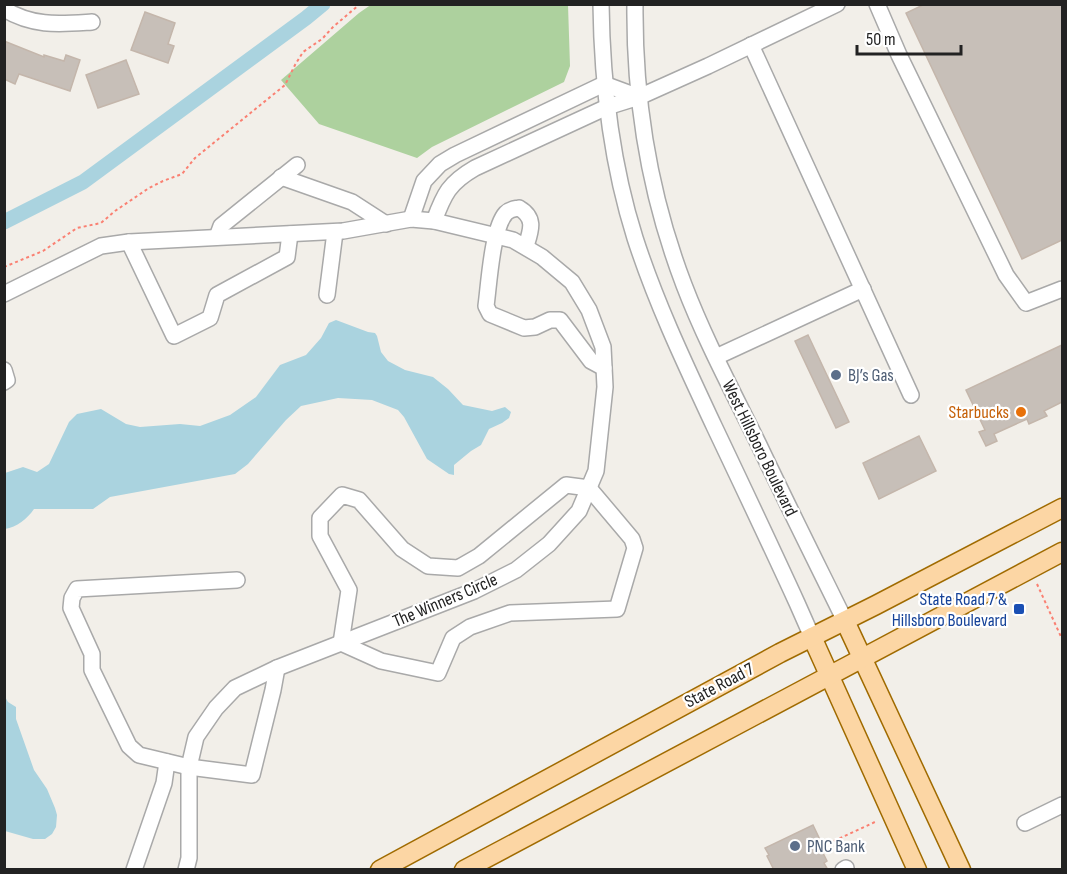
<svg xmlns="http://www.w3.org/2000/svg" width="1067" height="874" font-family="'Sofia Sans Condensed',sans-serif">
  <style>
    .forest { fill: #add19e }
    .water { fill: #aad3df }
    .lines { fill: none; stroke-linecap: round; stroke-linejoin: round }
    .canal { stroke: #aad3df; stroke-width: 15 }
    .building { fill: #c7bfb8; stroke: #c4b6ab; stroke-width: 1.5 }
    .minor-casing { stroke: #a9a9a9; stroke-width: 18 }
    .major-casing { stroke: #a06b00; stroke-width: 21 }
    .path { stroke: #fa8072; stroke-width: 2; stroke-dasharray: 3 3; stroke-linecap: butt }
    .minor { stroke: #fff; stroke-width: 15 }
    .major { stroke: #fcd6a4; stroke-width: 18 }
    .service-dot { fill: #5c6f8a; stroke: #fff; stroke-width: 2 }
    .food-dot { fill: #e8710a; stroke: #fff; stroke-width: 2 }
    .transit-dot { fill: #1a4fb4; stroke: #fff; stroke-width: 2 }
    .labels { text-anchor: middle; stroke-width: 4.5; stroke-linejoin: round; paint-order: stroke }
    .service-label { font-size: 18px; fill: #4e5e75; stroke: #fff; text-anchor: start }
    .food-label { font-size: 18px; fill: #c56008; stroke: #fff; text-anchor: end }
    .street-label { font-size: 18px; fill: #222; stroke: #fff }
    .transit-label { font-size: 18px; fill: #164399; stroke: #fff; text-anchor: end }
  </style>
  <rect width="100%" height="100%" fill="#f2efe9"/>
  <polygon class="forest" points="372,4 568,5 570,66 564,82 432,147 417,158 319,124 281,80 359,13"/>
  <g class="water">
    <path d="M 336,320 L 368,332 L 375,333 L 377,336 L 381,352 L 388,361 L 405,370 L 433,377 L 448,389 L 463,405 L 492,411 L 505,407 L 511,412 L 509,418 L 502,423 L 489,429 L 481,445 L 471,451 L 454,465 L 454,475 L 449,474 L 427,459 L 404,417 L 398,410 L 372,400 L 338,398 L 301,406 L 286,420 L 248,464 L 235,474 L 110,497 L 93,509 L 34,509 C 27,519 17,527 5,529 L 5,473 L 23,467 L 37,472 L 49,464 L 69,422 L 77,414 L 101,409 L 126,424 L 140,427 L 180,424 L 200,426 L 230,415 L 256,397 L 280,365 L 306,355 L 321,338 L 329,323 Z"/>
    <polygon points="4,695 8,702 16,707 16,719 34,770 47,789 55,808 57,815 56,827 52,834 45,839 33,839 5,831"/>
  </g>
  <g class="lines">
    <polyline class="canal" points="4,222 83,182 306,18 323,4"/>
  </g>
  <g class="building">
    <polygon points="925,4 1062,4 1062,240 1022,259 906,13"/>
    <polygon points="145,12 175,23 168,44 174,46 168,63 131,50"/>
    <polygon points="4,41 44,57 44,55 64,61 66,55 80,60 70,91 19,74 15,84 4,79"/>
    <polygon points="126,60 139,94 98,108 86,75"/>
    <polygon points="808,335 849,422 836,428 795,341"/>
    <polygon points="1062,345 1062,402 1044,411 1047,416 1029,424 1027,419 994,434 997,441 986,446 979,432 985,430 966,390"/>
    <polygon points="919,436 936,471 879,499 863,463"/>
    <polygon points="813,825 823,846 820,847 827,861 824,863 828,870 774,870 767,856 769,855 765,848"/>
  </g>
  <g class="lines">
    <defs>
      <g id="minor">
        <path d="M 601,4 C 602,83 611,162 635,238 C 656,303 685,364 714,426 C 742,485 770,544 797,603 L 812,637"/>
        <path d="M 635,4 C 634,99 650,196 684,285 C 705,340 733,392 759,445 C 787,504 816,562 845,621"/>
        <polyline points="877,4 899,55 1006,275 1026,303 1062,289"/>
        <path d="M 4,9 C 33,27 60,24 92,22"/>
        <polyline points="751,45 911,395"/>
        <polyline points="281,177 352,202 386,224"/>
        <polyline points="411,219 424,181 440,164 455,155 604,84 639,97"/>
        <path d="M 434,221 C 444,194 449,183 475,168 L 607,107 L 639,97 L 708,66 L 837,4"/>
        <polyline points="217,237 221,226 297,165"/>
        <polyline points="129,242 174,336 210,318 217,295 287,257 290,234"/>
        <path d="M 526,246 C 531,230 536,218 519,208 C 514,209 510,209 506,213 C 492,228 489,284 486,306 L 490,314 L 524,328 L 535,327 L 550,320 L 560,320 L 591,361 L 604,368"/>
        <polyline points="4,294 101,246 129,242 343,231 411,219 434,221 513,240 542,257 572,282 589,310 603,347 605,387 596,471 579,511 549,544 516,570 474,591 277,668 235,688 216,708 196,737 189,767 189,858 186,870"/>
        <polyline points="327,295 335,232"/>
        <polyline points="716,357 863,289"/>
        <polyline points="4,370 7,380 4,382"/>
        <polygon points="566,485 589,488 632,539 635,548 617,609 510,613 470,627 453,638 438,673 381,661 341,643 349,590 320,536 320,518 342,495 359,500 402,549 428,566 458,568 479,556"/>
        <polyline points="237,580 77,589 72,598 71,608 92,654 92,670 129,746 139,755 189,767 252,775 273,690 277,668"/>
        <polyline points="1025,823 1062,805"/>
        <polyline points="134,870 164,783 167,762"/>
        <polyline points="843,870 846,868"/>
      </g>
      <g id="major">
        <polyline points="845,621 961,870"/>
        <polyline points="812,637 917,870"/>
        <polyline points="380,870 780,653 876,605 1062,508"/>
        <polyline points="464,870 1062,552"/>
      </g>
    </defs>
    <use href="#minor" class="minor-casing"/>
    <use href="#major" class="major-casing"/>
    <g class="path">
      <polyline points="4,267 43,251 77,228 101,223 115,211 149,188 163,181 182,174 195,158 285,85 295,65 303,52 322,39 333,27 360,4"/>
      <polyline points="1037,584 1062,639"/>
      <polyline points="834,841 877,821"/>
    </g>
    <use href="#minor" class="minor"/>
    <use href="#major" class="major"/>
  </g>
  <g class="service-dot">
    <circle cx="836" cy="375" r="6"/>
    <circle cx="795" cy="846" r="6"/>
  </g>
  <circle class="food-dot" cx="1021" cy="412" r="6"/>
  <rect class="transit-dot" x="1013" y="603" width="12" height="12" rx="3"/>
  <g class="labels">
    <g class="service-label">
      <text x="848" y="381">BJ’s Gas</text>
      <text x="807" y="852">PNC Bank</text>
    </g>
    <g class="food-label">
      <text x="1009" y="418">Starbucks</text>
    </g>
    <g class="street-label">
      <text transform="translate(760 448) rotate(64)" y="6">West Hillsboro Boulevard</text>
      <text transform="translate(445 600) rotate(-23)" y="6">The Winners Circle</text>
      <text transform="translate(719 685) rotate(-28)" y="6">State Road 7</text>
    </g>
    <g class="transit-label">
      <text x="1007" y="605">State Road 7 &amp;<tspan x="1007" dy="21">Hillsboro Boulevard</tspan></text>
    </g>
  </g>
  <rect width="1067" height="874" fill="none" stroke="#222222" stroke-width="12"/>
  <path d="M857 45v9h104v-9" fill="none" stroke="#222222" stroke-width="3"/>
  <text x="866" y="45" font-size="18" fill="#222222" stroke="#ffffff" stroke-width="4.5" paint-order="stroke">50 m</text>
</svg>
